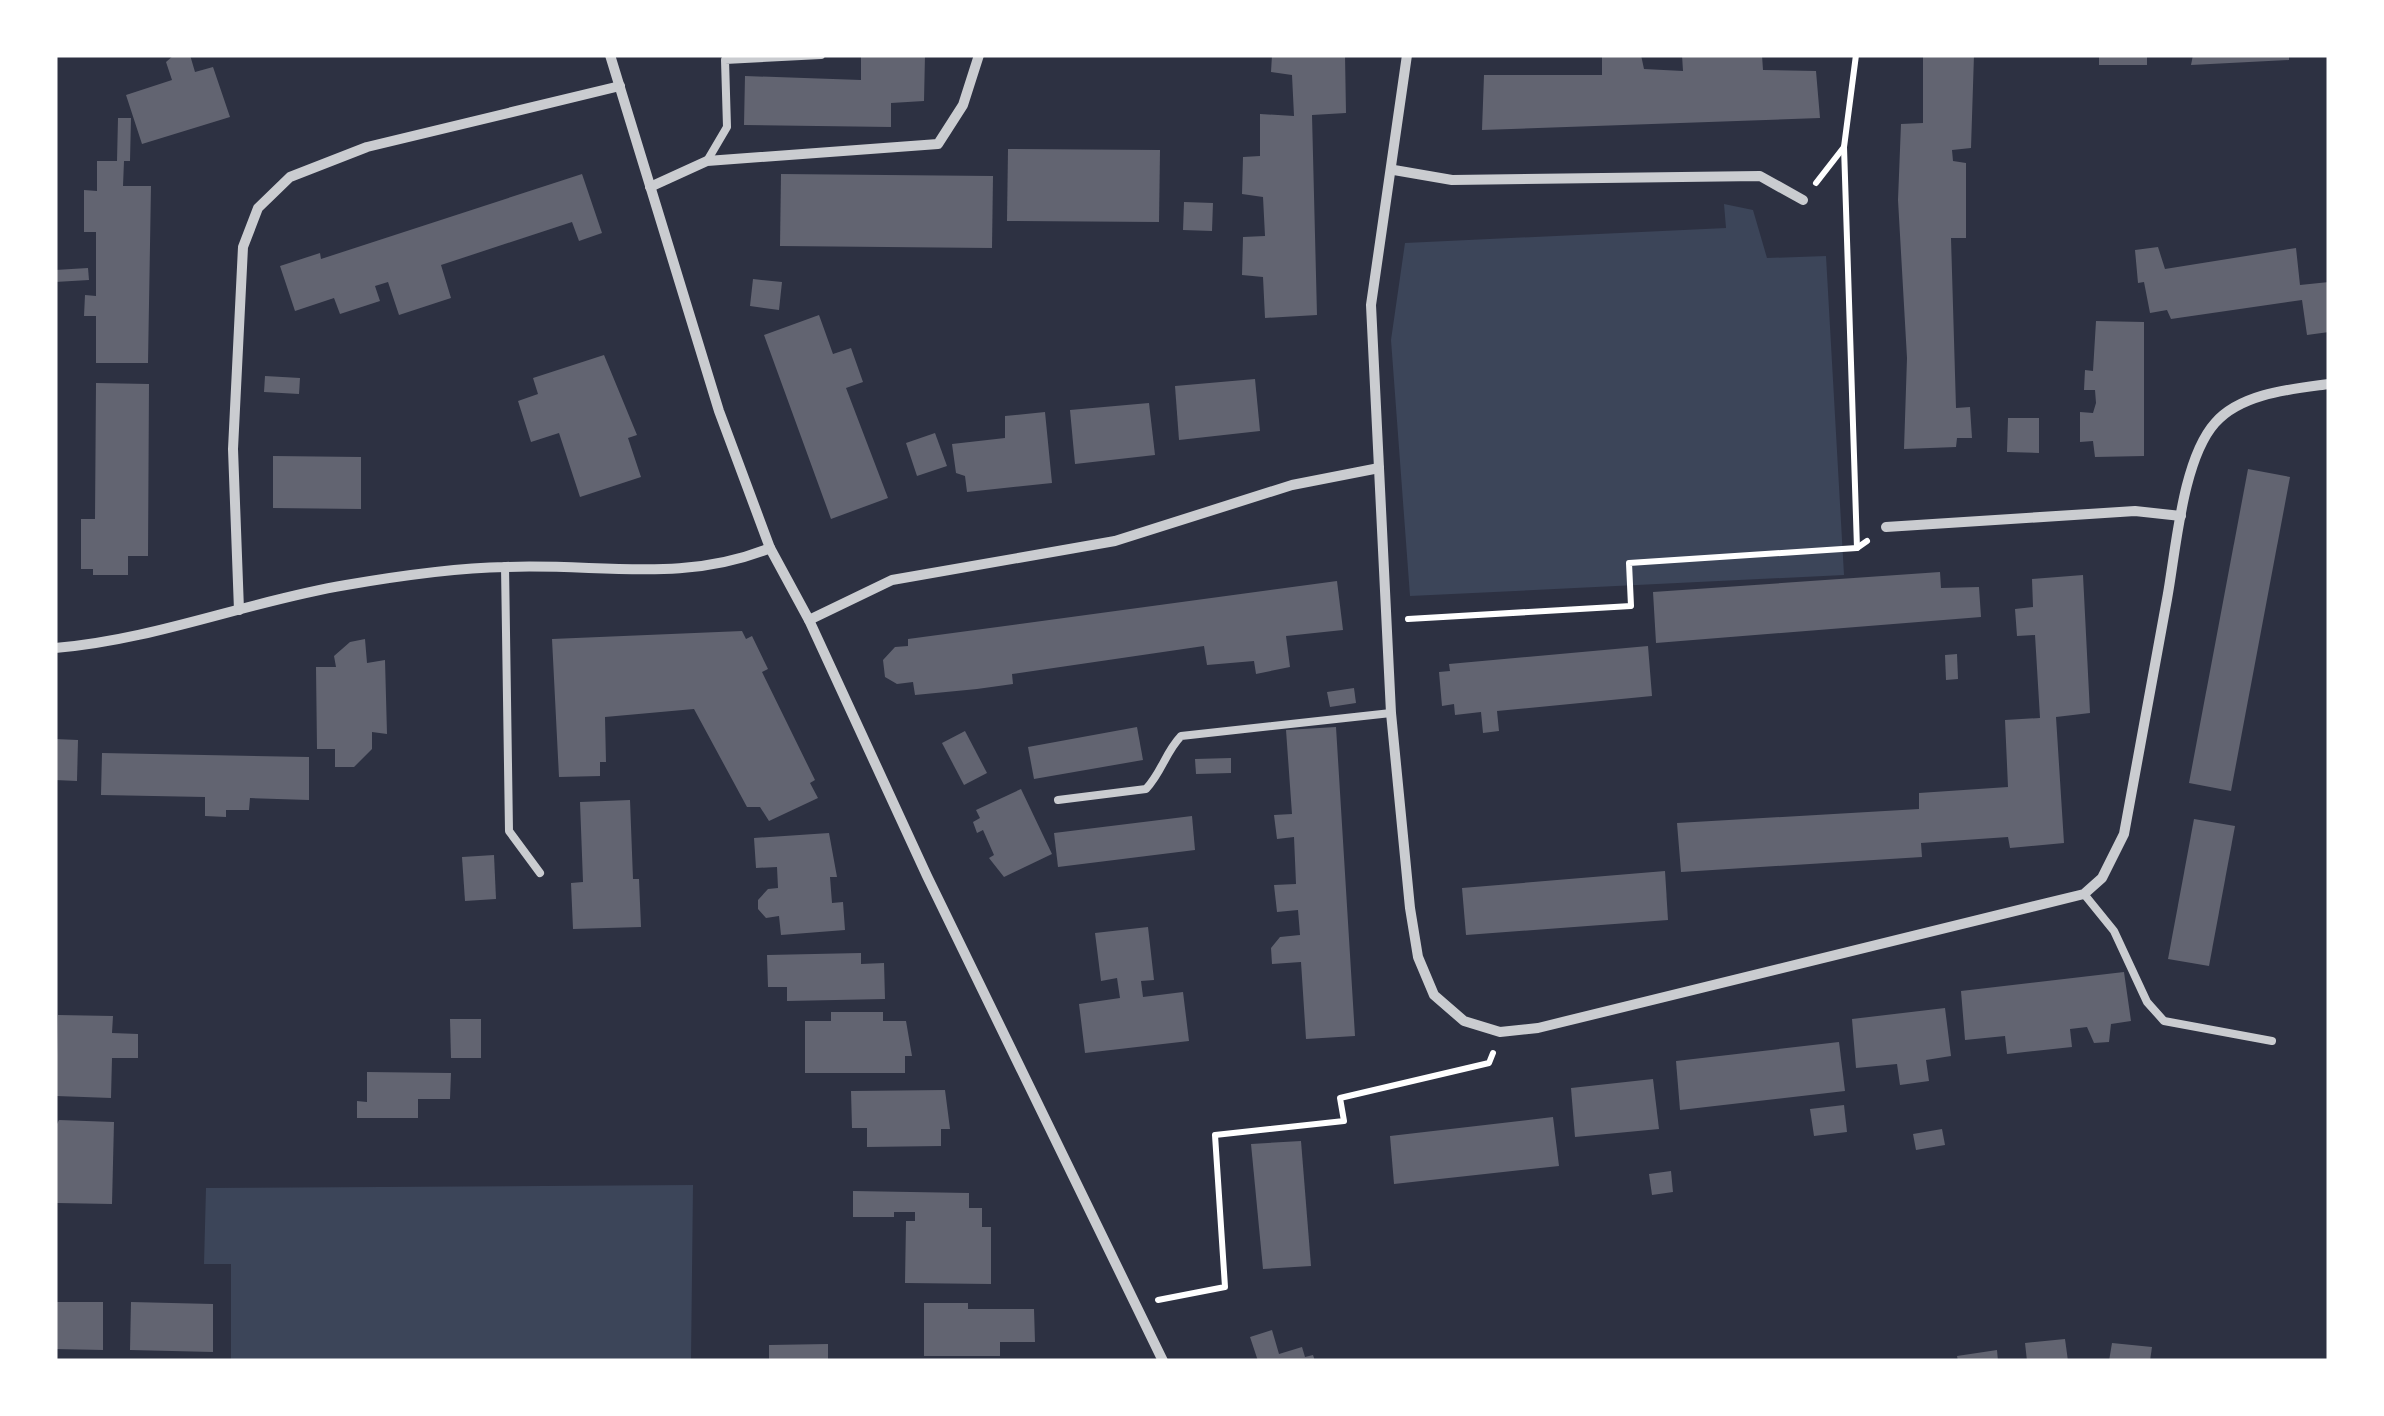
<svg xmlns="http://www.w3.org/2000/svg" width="2384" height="1416" font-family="Montserrat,sans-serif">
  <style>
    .green { fill: #3c4559 }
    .building { fill: #626471 }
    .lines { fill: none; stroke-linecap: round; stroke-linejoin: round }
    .path { stroke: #fff; stroke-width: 6 }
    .service { stroke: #caccd0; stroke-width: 8 }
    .minor { stroke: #caccd0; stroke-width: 10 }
  </style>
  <rect width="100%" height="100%" fill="#2d3142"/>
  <g class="green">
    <polygon points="1724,204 1753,210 1767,258 1826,256 1844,575 1410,596 1391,340 1405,243 1726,228"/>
    <polygon points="693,1185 691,1361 231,1361 231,1264 204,1264 206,1188"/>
  </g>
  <g class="building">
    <polygon points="174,55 190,55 195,72 213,67 230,117 142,144 126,95 172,80 166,62"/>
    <polygon points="861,55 925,55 924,101 891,103 891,127 744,125 745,76 861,80"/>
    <polygon points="1272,55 1345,55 1346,113 1312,115 1317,315 1265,318 1263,277 1242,275 1243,237 1265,236 1263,197 1242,194 1243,157 1260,156 1260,114 1294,116 1292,75 1271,72"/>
    <polygon points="1602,55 1641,55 1644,69 1683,71 1682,55 1762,55 1763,70 1816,71 1820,118 1482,130 1484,75 1602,75"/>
    <polygon points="1923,55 1974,55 1971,148 1952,150 1953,161 1966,163 1966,238 1951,238 1956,408 1970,407 1972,438 1957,438 1956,447 1904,449 1907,358 1898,200 1901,124 1923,123"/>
    <rect x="2099" y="55" width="48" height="10"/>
    <polygon points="2193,55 2289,55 2289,60 2191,65"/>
    <polygon points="118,118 131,118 130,161 124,161 123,186 151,186 148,363 96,363 96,316 84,316 85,295 96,296 96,232 84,232 84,190 97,191 97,161 117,161"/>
    <polygon points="1008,149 1160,150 1159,222 1007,221"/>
    <polygon points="582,174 602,233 579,241 572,222 441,265 451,298 399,315 388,282 375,286 380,301 340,314 334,298 295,311 280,266 320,253 321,259"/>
    <polygon points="781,174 993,176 992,248 780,246"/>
    <polygon points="1184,202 1213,203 1212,231 1183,230"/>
    <polygon points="2158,247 2165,269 2296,248 2300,285 2329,282 2329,332 2307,335 2302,300 2171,319 2167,310 2150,313 2144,282 2138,283 2135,250"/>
    <polygon points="88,268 89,280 55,282 55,270"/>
    <polygon points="753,279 782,282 779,310 750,306"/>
    <polygon points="819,315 833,354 851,348 863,382 846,388 888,498 831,519 764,335"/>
    <polygon points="2096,321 2144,322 2144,456 2095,457 2093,441 2080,442 2080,412 2093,413 2096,403 2095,390 2084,390 2085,370 2093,371"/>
    <polygon points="604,355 637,435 628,438 641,477 580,497 559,433 531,442 518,401 538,394 533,378"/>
    <polygon points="265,376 300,378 299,394 264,392"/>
    <polygon points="1255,379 1260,431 1179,440 1175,386"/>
    <polygon points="96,383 149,384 148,556 128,556 128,575 93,575 93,569 81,569 81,519 95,519"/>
    <polygon points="1149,403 1155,455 1075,464 1070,410"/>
    <polygon points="1045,412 1052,483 967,492 965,476 956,473 952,444 1005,438 1005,416"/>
    <polygon points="2008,418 2039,418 2039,453 2007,452"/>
    <polygon points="935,433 947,466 917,476 906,443"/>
    <polygon points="273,456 361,457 361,509 273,508"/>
    <polygon points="2248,469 2290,477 2231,791 2189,783"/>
    <polygon points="1940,572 1941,588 1979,587 1981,617 1656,643 1653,592"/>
    <polygon points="2083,575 2090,713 2056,717 2064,843 2010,848 2008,837 1921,843 1922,857 1681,872 1677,823 1919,809 1919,793 2008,787 2005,720 2040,718 2035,635 2017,636 2015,609 2033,607 2032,579"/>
    <polygon points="1337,581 1343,630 1286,636 1290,667 1256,674 1254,661 1207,665 1204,646 1012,674 1013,684 977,689 915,695 913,682 897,684 885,677 883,660 895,647 908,646 908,639"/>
    <polygon points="742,631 746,639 752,636 768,669 762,672 815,780 810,783 818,798 769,821 760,807 747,807 694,709 605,717 606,762 600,762 600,776 559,777 552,639"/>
    <polygon points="365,639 367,663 385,660 387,734 372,732 372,749 354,767 335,767 335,749 317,749 316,667 336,667 334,656 350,642"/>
    <polygon points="1648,646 1652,696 1497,711 1499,731 1483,733 1481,712 1455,715 1454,704 1442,706 1439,672 1450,671 1449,664"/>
    <polygon points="1957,654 1958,679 1946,680 1945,655"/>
    <polygon points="1354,688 1356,703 1330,707 1327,692"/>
    <polygon points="1137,727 1143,760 1034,779 1028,747"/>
    <polygon points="1336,727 1355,1036 1306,1039 1301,962 1272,964 1271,948 1280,937 1300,935 1298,910 1277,912 1274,885 1296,884 1294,837 1277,839 1274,815 1292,814 1286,730"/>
    <polygon points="965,731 987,773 964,785 942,743"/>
    <polygon points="55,739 78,740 77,781 55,780"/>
    <polygon points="102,753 309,757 309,800 250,798 249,810 226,810 226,817 205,816 205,797 101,795"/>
    <polygon points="1231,758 1231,773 1196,774 1195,759"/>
    <polygon points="1021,789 1052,854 1004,877 989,858 994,855 983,830 977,833 973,822 980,818 976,810"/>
    <polygon points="630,800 633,879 639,879 641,927 573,929 571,883 583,882 580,802"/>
    <polygon points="1192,816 1195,850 1058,867 1054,833"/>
    <polygon points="2194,819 2235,826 2209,966 2168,959"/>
    <polygon points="829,833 837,877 830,877 832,903 843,902 845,930 781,935 779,916 766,918 758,909 758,900 768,889 778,888 777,867 756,868 754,838"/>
    <polygon points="494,855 496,899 465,901 462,857"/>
    <polygon points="1665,871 1668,920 1466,935 1462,888"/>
    <polygon points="1148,927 1154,980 1141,981 1143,997 1183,992 1189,1041 1085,1053 1079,1004 1120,998 1117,978 1101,981 1095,933"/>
    <polygon points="861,953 861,964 884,963 885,999 787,1001 787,987 768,987 767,955"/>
    <polygon points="2124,972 2131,1021 2111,1024 2109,1042 2094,1043 2087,1027 2070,1029 2072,1047 2007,1054 2005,1036 1965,1040 1961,991"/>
    <polygon points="1945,1008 1951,1056 1926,1060 1929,1081 1900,1085 1897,1064 1856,1068 1852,1019"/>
    <polygon points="831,1012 883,1012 883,1021 906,1021 912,1056 905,1056 905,1073 805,1073 805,1021 831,1021"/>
    <polygon points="58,1015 113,1016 112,1033 138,1034 138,1058 112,1058 111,1098 56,1096"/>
    <polygon points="450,1019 481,1019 481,1058 451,1058"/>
    <polygon points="1839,1042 1845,1091 1680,1110 1676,1061"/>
    <polygon points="367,1072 451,1073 450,1099 418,1099 418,1118 357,1118 357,1101 367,1102"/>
    <polygon points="1653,1079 1659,1129 1575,1137 1571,1088"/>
    <polygon points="945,1090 950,1129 941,1129 941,1146 867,1147 867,1128 852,1128 851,1091"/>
    <polygon points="1844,1105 1847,1132 1814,1136 1810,1109"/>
    <polygon points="1553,1117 1559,1166 1394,1184 1390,1136"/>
    <polygon points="59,1120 114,1122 112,1204 57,1203 55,1128"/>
    <polygon points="1942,1129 1945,1145 1916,1150 1913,1134"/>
    <polygon points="1301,1141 1311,1266 1263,1269 1251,1144"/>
    <polygon points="1671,1171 1673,1192 1652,1195 1649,1174"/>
    <polygon points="853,1191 969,1193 969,1208 982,1208 982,1227 991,1227 991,1284 905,1283 906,1221 915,1221 915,1212 894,1212 894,1217 853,1217"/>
    <polygon points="55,1302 103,1302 103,1350 55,1349"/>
    <polygon points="131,1302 213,1304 213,1352 130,1350"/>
    <polygon points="924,1303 968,1303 968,1309 1034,1309 1035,1342 1000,1342 1000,1356 924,1356"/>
    <polygon points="1272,1330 1279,1354 1302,1347 1305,1357 1313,1355 1315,1361 1258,1361 1250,1337"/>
    <polygon points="2065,1339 2068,1361 2027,1361 2025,1343"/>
    <polygon points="2112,1343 2152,1347 2150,1361 2109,1361"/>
    <polygon points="828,1344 828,1361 769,1361 769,1345"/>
    <polygon points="1997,1350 1998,1361 1958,1361 1957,1356"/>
  </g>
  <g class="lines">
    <g class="path">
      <polyline points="1844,147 1857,548"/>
      <polyline points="1816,183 1844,147 1856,55"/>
      <polyline points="1408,619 1631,606 1629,563 1857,548 1867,541"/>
      <polyline points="1158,1300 1225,1287 1215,1135 1344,1121 1340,1098 1489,1063 1493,1053"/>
    </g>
    <g class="service">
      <polyline points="707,161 727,127 725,60 821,55"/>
      <polyline points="505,566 509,831 540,873"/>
      <path d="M 1058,800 L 1146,789 C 1162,772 1165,753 1181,736 L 1391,713"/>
      <polyline points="2084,894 2114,931 2147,1002 2164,1021 2272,1041"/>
    </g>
    <g class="minor">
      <polyline points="610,55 719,411 770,548 809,620 927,876 1163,1361"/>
      <path d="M 1407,55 L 1371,305 L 1391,713 L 1410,908 L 1418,957 L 1434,995 L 1464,1021 L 1500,1032 L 1538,1028 L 2084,894 L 2102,878 L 2124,834 C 2138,756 2153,678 2167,599 C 2176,551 2182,460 2215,423 C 2241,393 2292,389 2329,384"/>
      <polyline points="1394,170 1452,180 1760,176 1803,200"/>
      <polyline points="650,187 707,161 938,144 963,105 979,55"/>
      <polyline points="1886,527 2135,511 2181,516"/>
      <polyline points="239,610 233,449 243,247 258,208 290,177 367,147 620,86"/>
      <polyline points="809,620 892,580 1115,541 1292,485 1379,468"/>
      <path d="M 55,648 C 154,640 249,601 346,585 C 398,576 454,568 506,567 C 598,563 682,584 770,548"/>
    </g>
  </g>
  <rect width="2384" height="1416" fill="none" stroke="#ffffff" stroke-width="115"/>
</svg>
